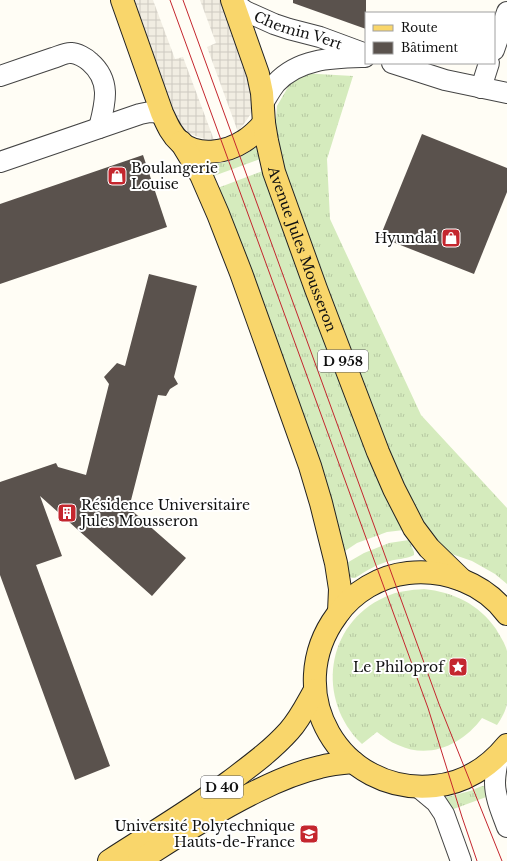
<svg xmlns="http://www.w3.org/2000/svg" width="507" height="861" font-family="'Libre Baskerville',serif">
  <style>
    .grass { fill: url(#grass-tufts) }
    .plaza { fill: url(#plaza-grid) }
    .building { fill: #5a524d }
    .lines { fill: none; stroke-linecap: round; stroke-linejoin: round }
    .street-casing { stroke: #444; stroke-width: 22 }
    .primary-casing { stroke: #222; stroke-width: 24 }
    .street { stroke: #fff; stroke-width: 20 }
    .primary { stroke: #f9d66b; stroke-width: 22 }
    .tram { stroke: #c4262e; stroke-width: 1 }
    .labels { text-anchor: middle; stroke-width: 4; stroke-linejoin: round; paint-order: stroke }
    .shield { fill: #fff; stroke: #585858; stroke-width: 1 }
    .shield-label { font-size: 13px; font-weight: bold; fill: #111 }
    .street-label { font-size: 14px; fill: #111; stroke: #fff }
    .poi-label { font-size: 14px; fill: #111; stroke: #fff; text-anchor: end }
  </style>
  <defs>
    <pattern id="grass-tufts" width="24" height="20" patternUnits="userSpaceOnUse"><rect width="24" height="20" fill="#d5ebbd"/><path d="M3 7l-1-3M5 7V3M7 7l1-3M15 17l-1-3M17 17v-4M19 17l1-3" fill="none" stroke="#b6c8a1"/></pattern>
    <pattern id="plaza-grid" width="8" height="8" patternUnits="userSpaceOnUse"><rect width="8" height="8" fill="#f1ede2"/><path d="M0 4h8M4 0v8" fill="none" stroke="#cecac1"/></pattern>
  </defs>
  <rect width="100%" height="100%" fill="#fffdf5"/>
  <g class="grass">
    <polygon points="300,73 353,76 327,159 330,219 421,415 507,508 507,584 495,574 472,561 446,552 436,543 412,501 370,407 288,193 275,131 277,106 291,82"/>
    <path d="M 258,146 L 263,158 L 211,177 L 207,165 C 213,162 220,164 226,162 C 238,159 248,153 258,146 Z"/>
    <polygon points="268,169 404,530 387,532 357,543 342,553 215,189"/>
    <path d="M 409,540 L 414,552 L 414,555 L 412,556 C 405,559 397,559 390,561 C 377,564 366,571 355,578 L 352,578 L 348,575 L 345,564 L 364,553 L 389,543 Z"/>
    <path d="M 424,589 C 453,592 479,604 496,629 C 500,636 505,643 507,651 C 507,660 507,670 507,679 C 507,687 507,695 507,703 C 506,711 501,719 497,725 L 482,718 C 463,744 430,760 398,745 C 390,742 384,737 377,732 L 362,744 C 316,700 325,624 385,597 C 398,591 410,590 424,589 Z"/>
    <polygon points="482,786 484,786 486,788 489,796 448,811 444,799 447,797 470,791"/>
  </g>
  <g class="plaza">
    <polygon points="131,0 153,0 175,59 183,57 214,140 205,139 198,137 186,132 177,124"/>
    <polygon points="200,0 221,0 250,80 253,108 250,115 246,121 238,132 207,47 216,43"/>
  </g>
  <g class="building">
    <polygon points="293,0 366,0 366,29 293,3"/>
    <polygon points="422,134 507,168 507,192 474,274 380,237"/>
    <polygon points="143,155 167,227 0,284 0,204"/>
    <polygon points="149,274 197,286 174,377 178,384 170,389 166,396 158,395 129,508 186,558 152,596 40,496 62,556 36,565 110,766 75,780 0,575 0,482 56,463 58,467 86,475 109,384 104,377 117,363 125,366"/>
  </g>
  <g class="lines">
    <defs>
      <g id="street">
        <path id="s1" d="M 232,1 L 245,11 L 274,24 L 289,29 L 320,37 L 366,54"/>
        <polyline points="494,50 507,12"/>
        <polyline points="392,63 445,80 507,93"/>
        <path d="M 0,76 C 18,70 35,64 53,58 C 57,57 67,52 71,53 C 77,53 86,58 90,62 C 112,81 105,104 99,128"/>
        <polyline points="481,88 489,63"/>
        <path d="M 263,103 C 267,97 271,89 276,83 C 299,58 333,58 365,57"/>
        <polyline points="0,162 140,114 150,112 162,113"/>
        <path d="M 499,754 C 497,764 495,774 495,783 C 495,798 502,813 507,827"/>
        <polyline points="418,787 436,802 444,814 461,861"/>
      </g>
      <g id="primary">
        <path d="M 122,0 L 162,113 C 167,124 171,134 180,142 C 197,157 226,153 244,141 C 252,136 258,130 264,123"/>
        <path id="s2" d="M 232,0 L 258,74 L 262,93 L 264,123 L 267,141 L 274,172 L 316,289 L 378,452 L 394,489 L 414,528 L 429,548 L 462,580"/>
        <polyline points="181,142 201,175 218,214 241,273 310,466 321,503 336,563 340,589 339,612"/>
        <path d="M 507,614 C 484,583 445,569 408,573 C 380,576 353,592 337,615 C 280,692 340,796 435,786 C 464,783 489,767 507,745"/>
        <path d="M 109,861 C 149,835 190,811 229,782 C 250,766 271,751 289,731 C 300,719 307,704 315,690"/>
        <path d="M 139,861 C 177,836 216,811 257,791 C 277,781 298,772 320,767 C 331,764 342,763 353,762"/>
      </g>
    </defs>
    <use href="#street" class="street-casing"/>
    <use href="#primary" class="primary-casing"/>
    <use href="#street" class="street"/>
    <use href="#primary" class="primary"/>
    <g class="tram">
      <polyline points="170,0 428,708 462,817 477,861"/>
      <polyline points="183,0 439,704 502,861"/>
    </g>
  </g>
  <defs>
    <symbol id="shop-square" viewBox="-11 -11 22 22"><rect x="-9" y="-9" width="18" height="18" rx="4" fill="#c4262e" stroke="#fff"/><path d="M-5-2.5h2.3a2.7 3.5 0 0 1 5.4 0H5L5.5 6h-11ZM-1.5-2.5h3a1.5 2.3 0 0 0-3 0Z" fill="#fff"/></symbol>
    <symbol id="building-square" viewBox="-11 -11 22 22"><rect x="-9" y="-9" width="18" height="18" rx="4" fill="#c4262e" stroke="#fff"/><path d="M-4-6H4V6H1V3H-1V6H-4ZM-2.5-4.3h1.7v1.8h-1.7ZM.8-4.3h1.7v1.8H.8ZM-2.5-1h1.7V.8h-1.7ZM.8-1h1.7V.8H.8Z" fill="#fff"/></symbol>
    <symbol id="sight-square" viewBox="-11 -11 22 22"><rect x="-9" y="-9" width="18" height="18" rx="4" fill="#c4262e" stroke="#fff"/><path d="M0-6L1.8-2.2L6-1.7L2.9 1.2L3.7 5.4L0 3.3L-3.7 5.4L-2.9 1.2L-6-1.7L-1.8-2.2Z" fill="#fff"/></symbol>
    <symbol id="university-square" viewBox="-11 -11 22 22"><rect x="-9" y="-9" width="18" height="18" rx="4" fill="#c4262e" stroke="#fff"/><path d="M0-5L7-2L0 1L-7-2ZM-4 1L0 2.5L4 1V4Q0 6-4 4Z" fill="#fff"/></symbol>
  </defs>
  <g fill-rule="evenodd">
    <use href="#shop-square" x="106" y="165" width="22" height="22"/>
    <use href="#shop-square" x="440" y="227" width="22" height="22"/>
    <use href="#building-square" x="56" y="502" width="22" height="22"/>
    <use href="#sight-square" x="447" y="656" width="22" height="22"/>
    <use href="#university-square" x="298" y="823" width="22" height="22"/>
  </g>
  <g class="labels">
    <g class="shield">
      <rect x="318" y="350" width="50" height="22" rx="3"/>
      <rect x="201" y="776" width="42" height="22" rx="3"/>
    </g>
    <g class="shield-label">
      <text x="343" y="366">D 958</text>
      <text x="222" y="792">D 40</text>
    </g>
    <g class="street-label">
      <text dy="5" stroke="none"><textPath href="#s1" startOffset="73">Chemin Vert</textPath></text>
      <text dy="5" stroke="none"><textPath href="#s2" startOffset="260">Avenue Jules Mousseron</textPath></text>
    </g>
    <g class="poi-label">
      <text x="131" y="173" text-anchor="start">Boulangerie<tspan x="131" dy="16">Louise</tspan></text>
      <text x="437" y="243">Hyundai</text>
      <text x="81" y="510" text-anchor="start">Résidence Universitaire<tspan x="81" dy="16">Jules Mousseron</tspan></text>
      <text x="444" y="672">Le Philoprof</text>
      <text x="295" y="831">Université Polytechnique<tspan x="295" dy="16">Hauts-de-France</tspan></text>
    </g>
  </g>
  <rect x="365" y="12" width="130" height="52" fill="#ffffff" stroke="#a0a0a0"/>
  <rect x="373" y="25" width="20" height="6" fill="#f9d66b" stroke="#a0a0a0"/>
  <text x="401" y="32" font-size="12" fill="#111111">Route</text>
  <rect x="373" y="42" width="20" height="12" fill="#5a524d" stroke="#a0a0a0"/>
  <text x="401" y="52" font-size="12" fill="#111111">Bâtiment</text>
</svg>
